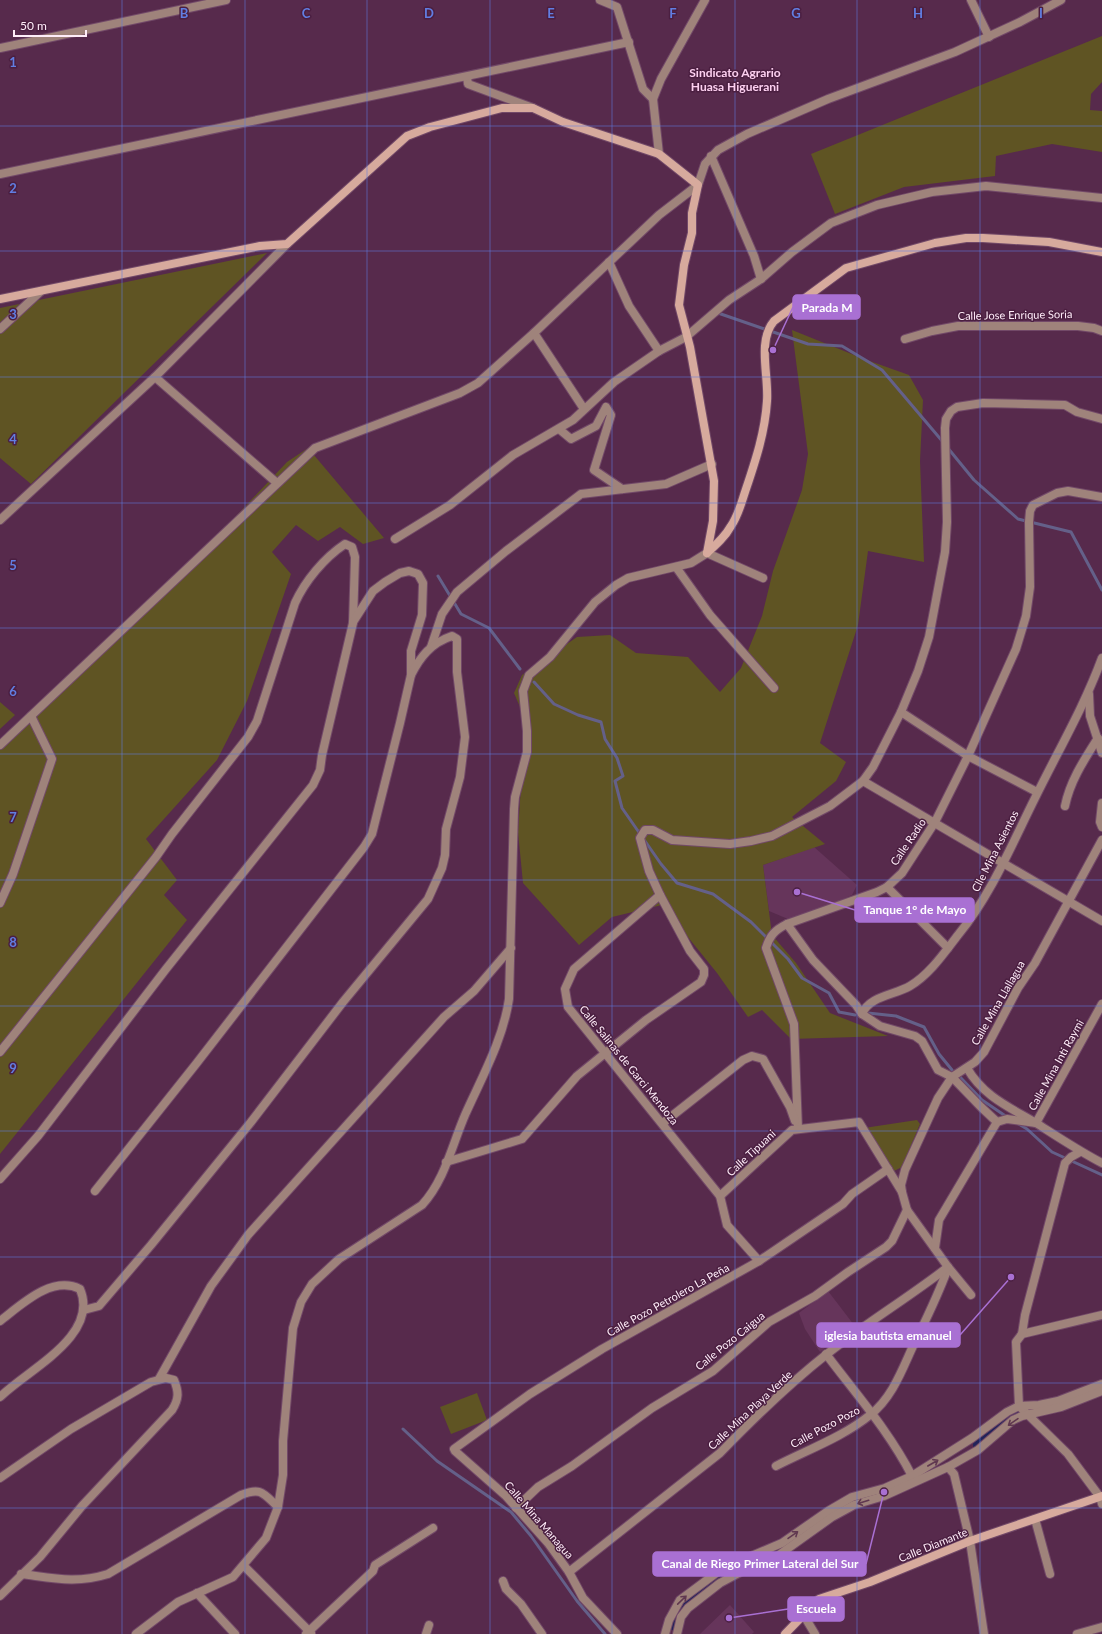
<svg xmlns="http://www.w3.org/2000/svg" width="1102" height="1634" font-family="Lato,sans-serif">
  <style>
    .built { fill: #66355b }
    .green { fill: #5f5423 }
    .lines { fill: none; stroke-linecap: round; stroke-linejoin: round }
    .stream { stroke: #646089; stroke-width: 3 }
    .canal { stroke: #212359; stroke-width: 10 }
    .street-casing { stroke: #724968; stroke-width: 10 }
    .secondary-casing { stroke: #724968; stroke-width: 10 }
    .street { stroke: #9f837b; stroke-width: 8 }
    .secondary { stroke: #d7aa9d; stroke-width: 8 }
    .oneway { stroke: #603850 }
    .grid { fill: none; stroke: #617ee2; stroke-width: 1; stroke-opacity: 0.55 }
    .labels { text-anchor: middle; stroke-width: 3; stroke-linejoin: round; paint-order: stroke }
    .street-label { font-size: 11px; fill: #ffedf9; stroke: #4b1f41 }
    .neighbourhood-label { font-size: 12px; font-weight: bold; fill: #fdd0f0; stroke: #4b1f41 }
    .grid-label { font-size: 13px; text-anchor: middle; font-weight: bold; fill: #617ee2; stroke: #4b1f41; stroke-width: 3; stroke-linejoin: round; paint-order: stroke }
    .leader { fill: none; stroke: #a970d3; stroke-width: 1.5 }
    .callout-dot { fill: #a970d3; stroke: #4b1f41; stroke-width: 1.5 }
    .callout { fill: #a970d3; stroke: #a970d3; stroke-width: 1.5 }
    .callout-label { font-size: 12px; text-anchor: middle; font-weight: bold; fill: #fff }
  </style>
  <rect width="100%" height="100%" fill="#572a4c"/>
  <g class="built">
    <polygon points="814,847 857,885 852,895 837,902 788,919 769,911 763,865"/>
    <polygon points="828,1291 854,1325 820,1352 805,1329 799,1313"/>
    <polygon points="730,1605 754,1632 752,1634 700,1634"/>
  </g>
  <g class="green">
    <polygon points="1102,36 1102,82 1091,94 1090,110 1102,111 1102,152 1052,144 996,156 995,176 904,187 835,214 811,154"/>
    <polygon points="267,253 31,484 0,458 0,308"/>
    <polygon points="792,330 864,359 909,375 923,400 920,461 924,562 868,551 858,625 820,743 846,762 836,781 792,817 825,844 763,865 772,935 796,963 830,1013 888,1036 791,1039 762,1010 748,1017 717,973 662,905 612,917 579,945 523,883 518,832 522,770 529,728 514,693 522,675 577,637 610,635 636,653 688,657 720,692 741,668 762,616 773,571 802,490 808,454"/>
    <polygon points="308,448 384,538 363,544 340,527 318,541 296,525 272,552 291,574 247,701 217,760 146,839 177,880 164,895 187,920 0,1154 0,746 153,604 287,462"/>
    <polygon points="0,702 15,715 0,729"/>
    <polygon points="917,1120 920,1124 902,1167 892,1172 864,1128"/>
    <polygon points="477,1393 487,1420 451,1434 440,1407"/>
  </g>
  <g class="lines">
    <g class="stream">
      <polyline points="718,313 808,344 842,346 882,370 943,442"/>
      <polyline points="947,447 974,480 1018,519 1071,532 1102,590"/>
      <polyline points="438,576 461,614 489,628 520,669"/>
      <polyline points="534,682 554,704 578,715 601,722 605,739 617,758 623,776 615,781 622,808 661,864 677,883 713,894 751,922 788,959 802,978 829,993 839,1012 855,1015"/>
      <polyline points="868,1013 896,1016 924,1027 939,1054 952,1070"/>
      <polyline points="960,1077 982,1100 1007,1117"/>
      <polyline points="1017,1123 1027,1129 1052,1152 1102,1175"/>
      <polyline points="403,1429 437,1461 511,1512 531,1536 577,1601 605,1634"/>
    </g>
    <g class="canal">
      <polyline points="978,1445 1010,1415 1031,1409"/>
      <polyline points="675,1626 678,1615 683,1606 728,1572 777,1551 791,1542"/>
    </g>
    <defs>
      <g id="street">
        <polyline points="600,0 617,7 643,89 653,99"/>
        <polyline points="971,0 989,37"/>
        <polyline points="0,48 226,0"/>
        <polyline points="467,77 468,84 533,108"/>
        <polyline points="659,154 653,99 661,79 705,0"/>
        <polyline points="711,156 754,256 761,279"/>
        <polyline points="0,174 629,42"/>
        <polyline points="609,262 629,306 659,351"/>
        <polyline points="0,329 41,291"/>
        <polyline points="534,333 584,409"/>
        <polyline points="905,339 932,331 958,326 1078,326 1094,328 1102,331"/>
        <polyline points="155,377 277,483"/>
        <polyline points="559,429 571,439 596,426 606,407 611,415 594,470 622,489"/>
        <polyline points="0,520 155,377 287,244"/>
        <polyline points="395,539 450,505 513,455 573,420 614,382 659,351 686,337 729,300 761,279 792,252 831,223 877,205 932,192 986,186 1102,198"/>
        <polyline points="676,567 710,615 774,688"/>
        <polyline points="431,647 442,614 457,592 506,551 581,494 666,484 712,464"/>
        <polyline points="1089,694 1090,716 1102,753"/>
        <polyline points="901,712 968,756 1037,792"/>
        <polyline points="0,745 315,448 460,393 478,383 534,333 659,215 698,185 705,164 718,150 747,134 828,99 955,52 1020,22 1061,0"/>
        <polyline points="863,781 1102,921"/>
        <polyline points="1102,803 1100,822 1102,827"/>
        <path d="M 1065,806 C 1070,781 1084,760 1098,738"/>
        <polyline points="887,887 948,948"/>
        <polyline points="660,895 574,969 565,989 568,1007 720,1196 727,1225 759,1261"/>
        <polyline points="0,903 13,874 52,759 31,716"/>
        <path d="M 787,924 C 775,930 770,935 766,948 L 794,1024 L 798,1129"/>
        <polyline points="862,1014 856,1005 813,960 787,924 877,892 887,887 902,873 935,822 968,756 1016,649 1026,616 1030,587 1029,522 1030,511 1033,505 1057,493 1068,491 1102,497"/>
        <path d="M 0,1052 L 156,857 L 172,834 L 248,737 L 257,721 L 295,603 C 305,581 324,558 345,544 L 352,547 L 355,557 L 353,623 L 322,755 L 320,770 L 313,785 L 166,969 L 38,1136 L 0,1179"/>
        <path d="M 967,1068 C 983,1096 1009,1107 1036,1123 C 1058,1137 1079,1151 1102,1163"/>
        <path d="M 997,1122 L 981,1107 L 952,1077 L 938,1070 L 922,1041 L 915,1036 L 880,1026 L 862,1014 C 869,996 895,995 910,986 C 930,974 944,953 958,935 C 991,895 1012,844 1035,798 C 1058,751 1084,707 1102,658"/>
        <polyline points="997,1122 1007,1119 1036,1123 1102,1004"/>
        <polyline points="663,1123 743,1060 752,1056 763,1059 790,1107 795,1121"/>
        <polyline points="446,1162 522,1139 577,1076 646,1020 701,982 704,975 704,969 690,951 660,895 649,871 640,838 645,830 653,830 672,840 730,844 751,841 772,836 830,806 863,781 873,767 901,712 918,671 929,637 945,552 947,522 945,428 946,419 951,411 957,407 983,403 1065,405 1077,412 1102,419"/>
        <polyline points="95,1191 196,1064 364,847 372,834 400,723 411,675 411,651 422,615 423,583 418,574 409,571 400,573 385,582 373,591 353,622"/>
        <polyline points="902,1192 901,1185 905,1170 938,1098 952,1077 975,1062 984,1052 1018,988 1035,963 1102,840"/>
        <polyline points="720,1196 792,1130 859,1122 902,1192 907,1210 948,1267 971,1295"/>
        <polyline points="935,1248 939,1220 997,1122"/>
        <path d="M 84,1310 L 99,1306 L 151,1245 L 251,1122 L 343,1002 L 428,899 L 442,868 L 445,855 L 446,829 L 460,777 L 465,737 L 457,672 L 457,639 L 452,636 C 431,643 420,657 411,675"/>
        <polyline points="1102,1315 1022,1334 1016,1342 1019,1406 1068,1454 1100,1497 1102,1504"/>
        <path d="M 0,1321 C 22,1304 52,1275 80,1289 C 100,1336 27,1370 0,1397"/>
        <polyline points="1022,1334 1025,1315 1065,1163 1071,1157 1080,1152"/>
        <path d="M 826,1354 C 856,1394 889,1431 912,1476"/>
        <polyline points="159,1379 211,1286 248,1235 444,1017 474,991 511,948"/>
        <path d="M 776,1466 C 807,1450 843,1437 870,1415 C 892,1398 902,1370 913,1346 C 926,1320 938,1295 948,1268"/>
        <polyline points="948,1467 954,1474 970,1541 984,1634"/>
        <path d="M 0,1478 L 71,1429 L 151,1382 L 166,1378 L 174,1380 C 179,1392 179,1399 172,1410 L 82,1506 L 40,1557 L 0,1596"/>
        <polyline points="516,1508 538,1487 572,1466 652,1408 713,1371 769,1322 815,1296 848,1272 886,1247 892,1241 907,1210"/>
        <polyline points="1035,1519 1050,1574"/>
        <polyline points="244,1566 311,1633"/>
        <path d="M 569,1572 L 720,1453 C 753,1419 790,1383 827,1354 C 866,1323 908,1298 948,1267"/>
        <path d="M 21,1574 C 53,1578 76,1584 108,1574 L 241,1495 C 261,1487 263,1493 278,1507"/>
        <polyline points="503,1581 506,1589 521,1604 542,1634"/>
        <polyline points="197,1593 235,1634"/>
        <polyline points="803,1614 815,1634"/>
        <path d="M 136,1634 L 178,1602 L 233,1577 L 266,1538 L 278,1507 L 283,1475 L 283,1441 L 293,1328 L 301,1302 L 312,1284 L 339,1259 L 422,1205 C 445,1180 452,1145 465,1115 C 482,1077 503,1040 509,999 L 514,809 L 515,797 L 527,752 L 527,731 L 523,691 L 529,675 L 550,657 L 595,602 L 616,585 L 628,578 L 691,563 L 707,553 L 763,578"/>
        <polyline points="306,1634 373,1571 375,1565 433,1528"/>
        <polyline points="426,1634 429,1625"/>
        <polyline points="617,1634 583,1598 569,1572 548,1543 506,1496 455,1451 454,1449 530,1394 602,1349 759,1261 843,1204 852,1194 888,1169"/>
        <polyline points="665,1634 669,1620 680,1600 723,1568 782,1543 828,1511 852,1497 885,1488 912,1476 972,1438 1007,1412 1019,1406 1039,1405 1058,1401 1102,1384"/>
        <polyline points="677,1634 681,1617 688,1608 720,1583 748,1568 776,1557 832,1517 854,1505 884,1496 948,1467 978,1450 1013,1420 1022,1416 1061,1407 1102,1391"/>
        <polyline points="1077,1634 1102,1627"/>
      </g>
      <g id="secondary">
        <polyline points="0,299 260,246 287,244 407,136 430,127 502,108 533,108 563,122 659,154 698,185 692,213 692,233 684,265 679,305 690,347 714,481 713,521 707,553"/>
        <path d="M 707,553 C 716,545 725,537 731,526 C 738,516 741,504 745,492 C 755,462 765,433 767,401 C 769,376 757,341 774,321 L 846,268 L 935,243 L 966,238 L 983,238 L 1049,242 L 1102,252"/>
        <polyline points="785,1634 819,1599 870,1582 970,1541 1102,1496"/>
      </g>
    </defs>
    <use href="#street" class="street-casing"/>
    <use href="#secondary" class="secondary-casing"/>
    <use href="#street" class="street"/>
    <use href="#secondary" class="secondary"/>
  </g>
  <defs><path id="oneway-shaft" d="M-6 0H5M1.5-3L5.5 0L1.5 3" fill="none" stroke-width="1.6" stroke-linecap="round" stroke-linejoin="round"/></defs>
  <g class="oneway">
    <use href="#oneway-shaft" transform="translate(1013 1422) rotate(145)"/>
    <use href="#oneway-shaft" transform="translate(933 1463) rotate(-30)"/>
    <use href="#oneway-shaft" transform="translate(863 1502) rotate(163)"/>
    <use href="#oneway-shaft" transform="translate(793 1535) rotate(-35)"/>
    <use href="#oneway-shaft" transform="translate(682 1600) rotate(-44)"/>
  </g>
  <path class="grid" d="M 122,0 L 122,1634M 245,0 L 245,1634M 367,0 L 367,1634M 490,0 L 490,1634M 612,0 L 612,1634M 735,0 L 735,1634M 857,0 L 857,1634M 980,0 L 980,1634M 0,126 L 1102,126M 0,251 L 1102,251M 0,377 L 1102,377M 0,503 L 1102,503M 0,628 L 1102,628M 0,754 L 1102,754M 0,880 L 1102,880M 0,1006 L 1102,1006M 0,1131 L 1102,1131M 0,1257 L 1102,1257M 0,1383 L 1102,1383M 0,1508 L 1102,1508"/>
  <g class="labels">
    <g class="street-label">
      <text transform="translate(1015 315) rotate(-1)" y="4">Calle Jose Enrique Soria</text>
      <text transform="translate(908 842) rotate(-56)" y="4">Calle Radio</text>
      <text transform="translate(995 851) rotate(-63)" y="4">Clle Mina Asientos</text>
      <text transform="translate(998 1003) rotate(-60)" y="4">Calle Mina Llallagua</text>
      <text transform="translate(629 1065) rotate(51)" y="4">Calle Salinas de Garci Mendoza</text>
      <text transform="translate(1056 1065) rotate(-61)" y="4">Calle Mina Inti Raymi</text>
      <text transform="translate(751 1153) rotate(-43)" y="4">Calle Tipuani</text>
      <text transform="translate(668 1300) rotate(-29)" y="4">Calle Pozo Petrolero La Peña</text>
      <text transform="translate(730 1341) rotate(-39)" y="4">Calle Pozo Caigua</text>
      <text transform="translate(750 1410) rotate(-43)" y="4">Calle Mina Playa Verde</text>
      <text transform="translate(825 1427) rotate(-28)" y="4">Calle Pozo Pozo</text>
      <text transform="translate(539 1520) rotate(49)" y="4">Calle Mina Managua</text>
      <text transform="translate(933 1545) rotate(-22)" y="4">Calle Diamante</text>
    </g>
    <g class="neighbourhood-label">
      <text x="735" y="77">Sindicato Agrario<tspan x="735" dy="14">Huasa Higuerani</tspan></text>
    </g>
  </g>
  <g class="grid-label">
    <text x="184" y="18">B</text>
    <text x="306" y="18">C</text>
    <text x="429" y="18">D</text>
    <text x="551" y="18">E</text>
    <text x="673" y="18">F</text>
    <text x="796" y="18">G</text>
    <text x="918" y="18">H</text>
    <text x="1041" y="18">I</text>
    <text x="13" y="67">1</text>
    <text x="13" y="193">2</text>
    <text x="13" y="319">3</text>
    <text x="13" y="444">4</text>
    <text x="13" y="570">5</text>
    <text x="13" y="696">6</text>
    <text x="13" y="822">7</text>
    <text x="13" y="947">8</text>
    <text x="13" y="1073">9</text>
  </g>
  <path class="leader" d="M773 350L793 307M797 892L855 910M1011 1277L960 1335M884 1492L866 1564M729 1618L788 1609"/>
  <g class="callout-dot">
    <circle cx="773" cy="350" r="4"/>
    <circle cx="797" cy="892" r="4"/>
    <circle cx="1011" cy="1277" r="4"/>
    <circle cx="884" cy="1492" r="4"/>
    <circle cx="729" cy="1618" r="4"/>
  </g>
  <g class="callout">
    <rect x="793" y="295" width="67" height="24" rx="4"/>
    <rect x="855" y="898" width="119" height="24" rx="4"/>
    <rect x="817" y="1323" width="143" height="24" rx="4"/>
    <rect x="653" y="1552" width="213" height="24" rx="4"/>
    <rect x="788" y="1597" width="56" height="24" rx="4"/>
  </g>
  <g class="callout-label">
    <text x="827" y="312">Parada M</text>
    <text x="915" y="914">Tanque 1° de Mayo</text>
    <text x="888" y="1340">iglesia bautista emanuel</text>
    <text x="760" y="1568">Canal de Riego Primer Lateral del Sur</text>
    <text x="816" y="1613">Escuela</text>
  </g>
  <path d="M14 30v6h72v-6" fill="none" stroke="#ffedf9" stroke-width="2"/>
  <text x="20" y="30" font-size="12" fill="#ffedf9" stroke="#4b1f41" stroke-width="3" paint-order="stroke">50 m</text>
</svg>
